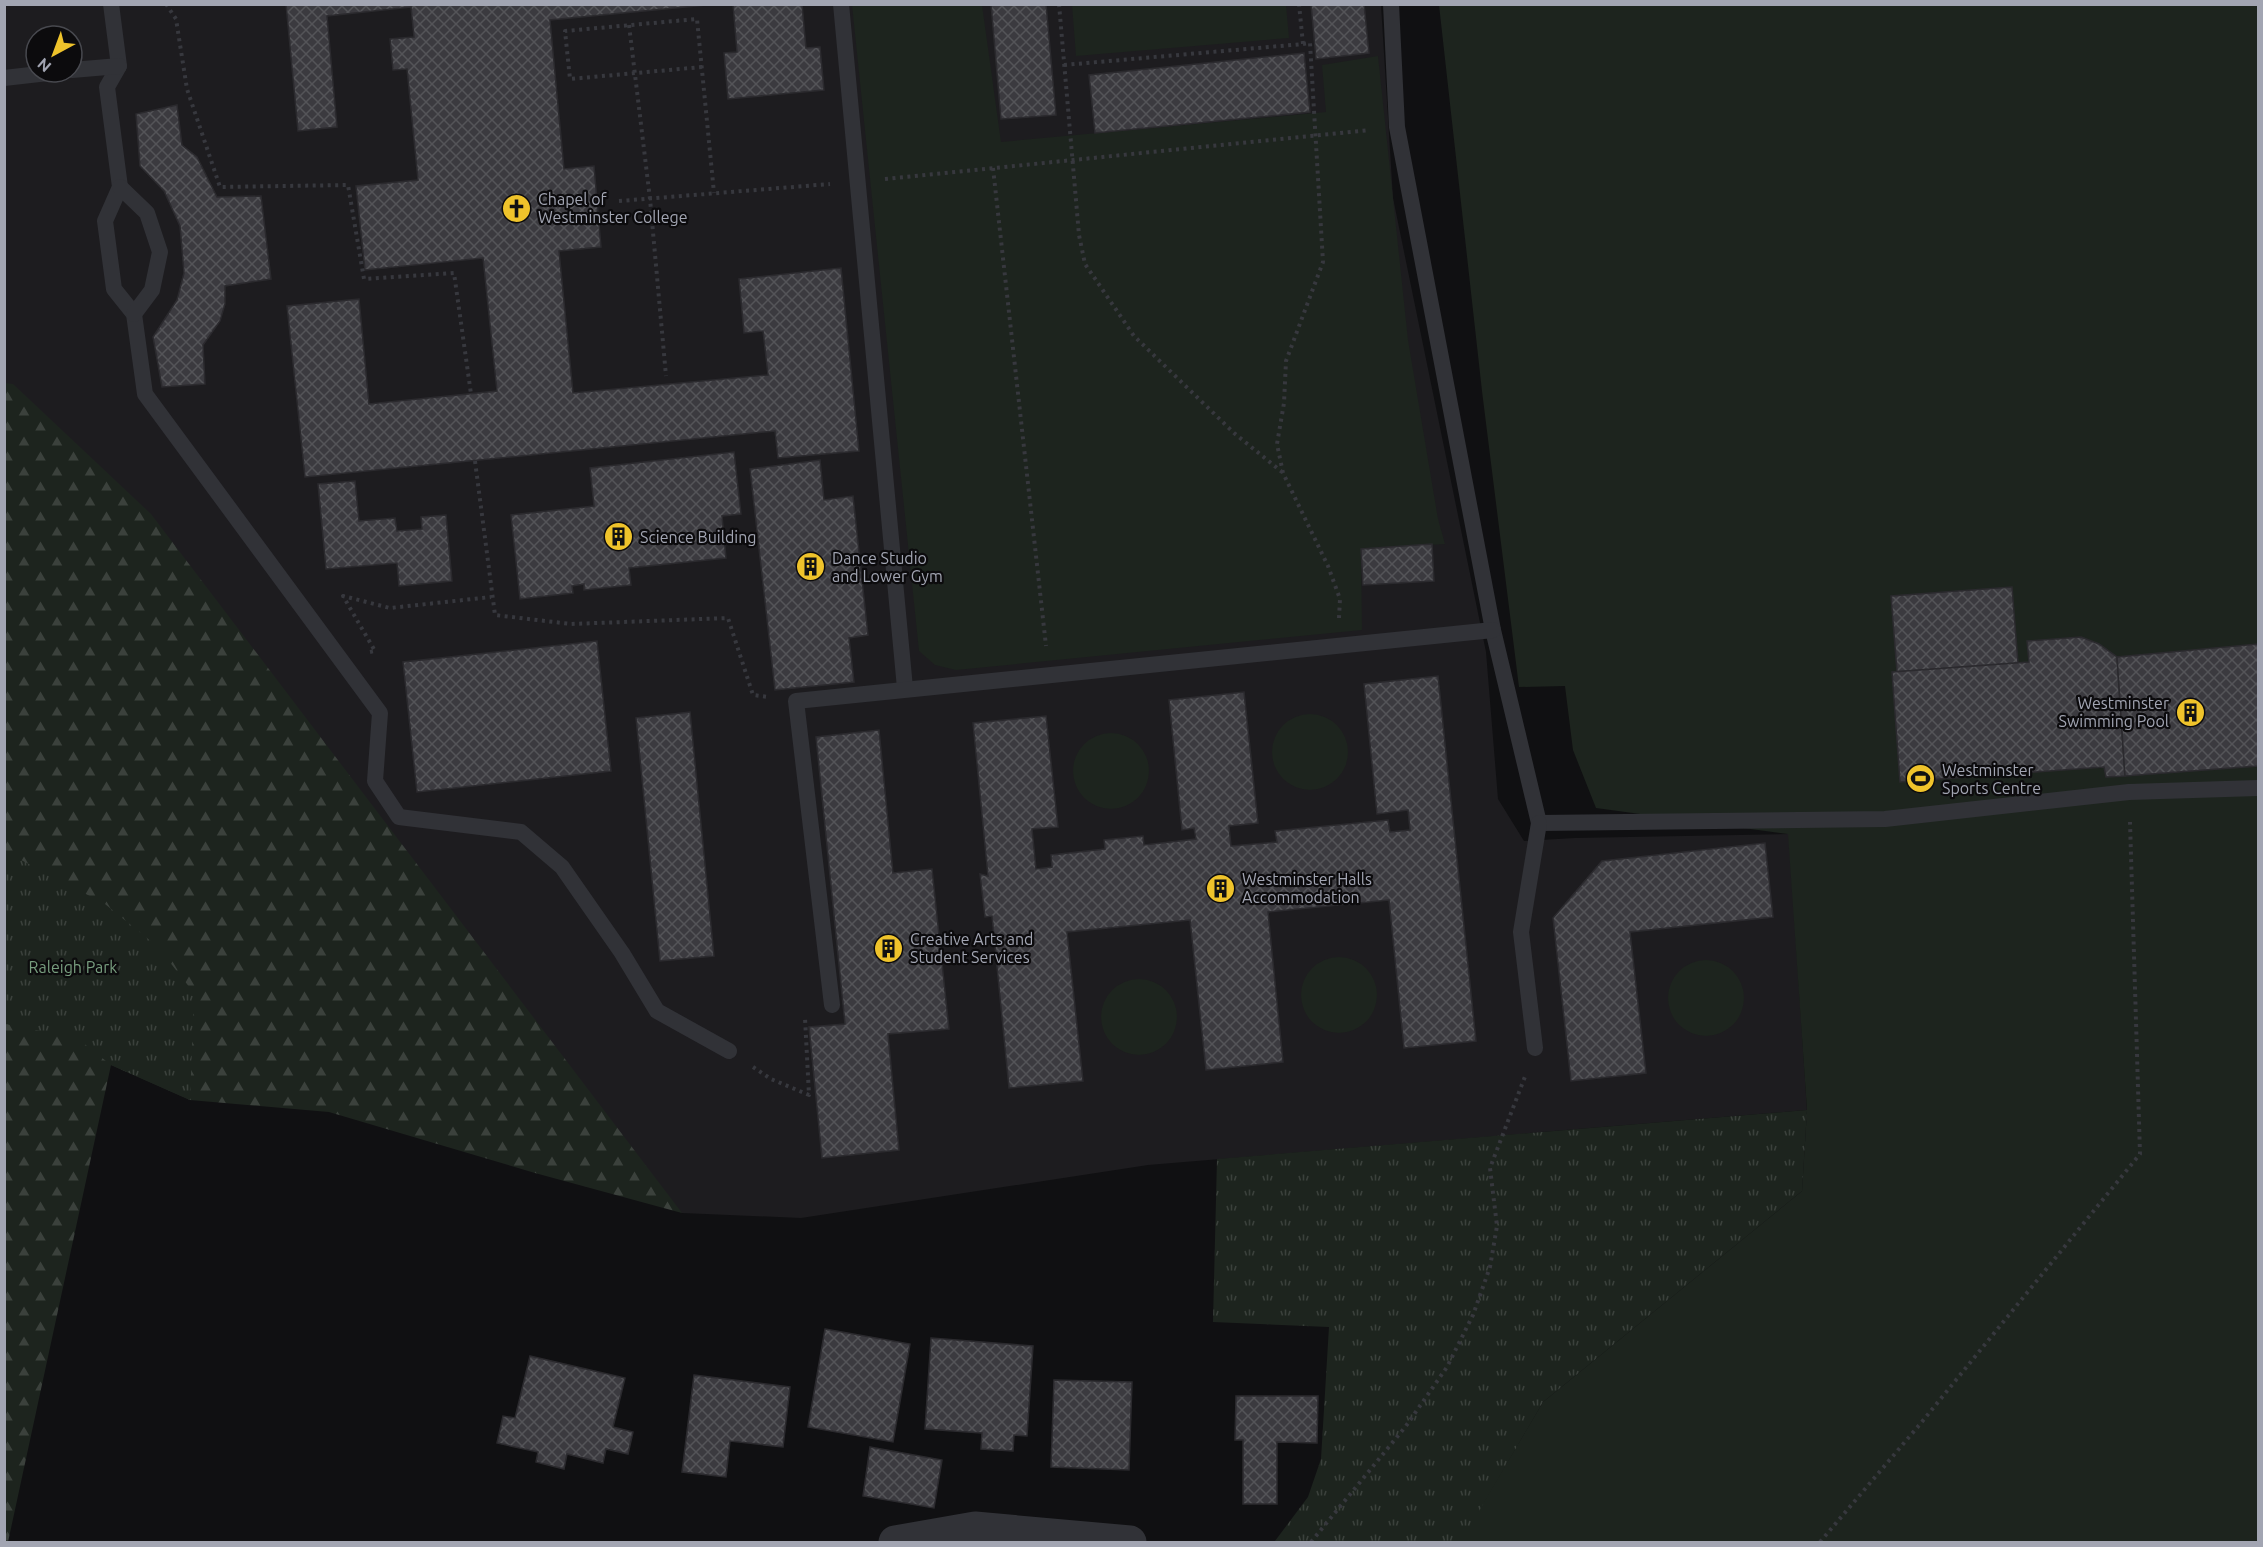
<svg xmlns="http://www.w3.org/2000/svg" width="2263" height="1547" font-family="Ubuntu,sans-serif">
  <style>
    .built { fill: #1d1c1f; fill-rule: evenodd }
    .green { fill: #1d241e }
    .forest { fill: url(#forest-firs) }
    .park { fill: url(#park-tufts) }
    .building { fill: url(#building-cross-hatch); stroke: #2b2a2e; stroke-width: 1.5 }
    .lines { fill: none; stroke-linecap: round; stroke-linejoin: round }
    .path { stroke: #37383e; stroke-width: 4; stroke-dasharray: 3 4.5; stroke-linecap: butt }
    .service { stroke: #313237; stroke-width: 16 }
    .minor { stroke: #313237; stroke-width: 33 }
    .labels { text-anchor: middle; stroke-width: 4.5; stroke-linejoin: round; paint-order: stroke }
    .poi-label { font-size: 16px; fill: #a2a5b2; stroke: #0c0b0d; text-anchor: start }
    .park-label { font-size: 16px; fill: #789e7f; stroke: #0c0b0d }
  </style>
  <defs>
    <pattern id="forest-firs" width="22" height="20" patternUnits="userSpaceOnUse" patternTransform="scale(1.5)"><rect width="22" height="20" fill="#1d241e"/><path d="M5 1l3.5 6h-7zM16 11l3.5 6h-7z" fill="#3b413c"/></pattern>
    <pattern id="park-tufts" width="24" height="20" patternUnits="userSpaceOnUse" patternTransform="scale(1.5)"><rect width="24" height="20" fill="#1d241e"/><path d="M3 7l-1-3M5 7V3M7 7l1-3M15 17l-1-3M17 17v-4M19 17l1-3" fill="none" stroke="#3b413c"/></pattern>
    <pattern id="building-cross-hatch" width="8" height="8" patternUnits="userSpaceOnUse" patternTransform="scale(1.5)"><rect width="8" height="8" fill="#3b3a3f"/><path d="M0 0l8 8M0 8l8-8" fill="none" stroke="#545458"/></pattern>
  </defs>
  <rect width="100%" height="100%" fill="#101012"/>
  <path class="built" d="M 4,5 L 1381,5 L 1393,198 L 1486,652 L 1498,799 L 1524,841 L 1575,838 L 1789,834 L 1807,1110 L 1148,1165 L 801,1218 L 682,1213 L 5,851 ZM 36,36 L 72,36 L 72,72 L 36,72 Z"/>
  <g class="green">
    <polygon points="852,5 982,5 1001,142 1326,112 1322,65 1378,56 1408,340 1438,519 1445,544 1361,549 1362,630 956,670 935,665 919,651"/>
    <polygon points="1072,5 1286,5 1289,38 1076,56"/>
    <polygon points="1439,5 2258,5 2258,1542 1460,1542 1543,1402 1802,1191 1807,1110 1788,834 1596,808 1573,750 1565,686 1519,687 1482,391"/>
    <circle cx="1310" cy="752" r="38"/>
    <circle cx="1111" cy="771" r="38"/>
    <circle cx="1339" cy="995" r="38"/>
    <circle cx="1706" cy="998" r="38"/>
    <circle cx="1139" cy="1017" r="38"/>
  </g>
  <polygon class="forest" points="4,383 13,384 151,514 682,1213 535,1173 329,1112 190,1100 111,1065 8,1542 4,1542"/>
  <g class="park">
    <polygon points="4,851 105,904 158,947 194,993 190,1100 111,1065 77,1038 5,1024"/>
    <polygon points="1807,1110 1802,1191 1543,1402 1461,1542 1275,1541 1308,1497 1321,1459 1329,1327 1213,1322 1217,1159"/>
  </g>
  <g class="building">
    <polygon points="286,4 717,4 550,20 564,169 594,166 601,247 559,251 573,393 768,375 763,331 744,333 739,279 841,268 859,451 778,458 775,431 305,477 287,306 359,299 369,404 497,391 483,258 365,270 356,186 418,180 407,69 393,70 390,39 414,37 411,7 327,16 337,127 298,131"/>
    <polygon points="733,4 802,4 806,48 820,47 824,90 728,99 724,53 737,52"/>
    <polygon points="991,4 1046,4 1056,115 1001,119"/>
    <polygon points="1311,4 1364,4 1369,53 1316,59"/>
    <polygon points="1304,53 1310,112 1095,133 1089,75"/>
    <polygon points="177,105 182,145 197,157 217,197 261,196 271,279 225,286 225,304 220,321 203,345 205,384 162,387 153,337 177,300 184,273 180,226 164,191 140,166 136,114"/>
    <polygon points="734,452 741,514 722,516 726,558 629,568 631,585 584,590 584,584 572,586 573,593 520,599 511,515 594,506 590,468"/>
    <polygon points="820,460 824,500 853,496 868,635 849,638 854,682 775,690 750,469"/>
    <polygon points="355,481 359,521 395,518 397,531 422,529 421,517 446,515 452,581 399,586 397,563 326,569 318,484"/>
    <polygon points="1432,544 1434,581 1363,585 1361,549"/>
    <polygon points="2012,587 2018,663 1897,672 1891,596"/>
    <polygon points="2081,637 2099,644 2117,657 2125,776 2106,777 2104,767 1900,782 1892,672 2029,662 2027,641"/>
    <polygon points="597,641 611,771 417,792 403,662"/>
    <polygon points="2258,644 2258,766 2125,776 2117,657"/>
    <polygon points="1438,676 1476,1041 1404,1048 1389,900 1268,912 1283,1062 1206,1070 1190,920 1067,932 1083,1081 1009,1088 992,916 985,917 980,874 988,876 973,723 1046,716 1058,827 1032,829 1036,869 1052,867 1051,855 1105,849 1104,840 1143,836 1144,845 1196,839 1194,828 1182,830 1169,700 1244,692 1258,823 1229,826 1231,846 1277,842 1275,831 1388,820 1390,832 1410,830 1408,810 1377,814 1364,684"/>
    <polygon points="690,712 714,956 660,961 636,718"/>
    <polygon points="879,730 893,873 932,869 949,1029 888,1034 899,1150 822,1158 809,1027 845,1024 816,737"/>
    <polygon points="1765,843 1773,917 1630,932 1646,1073 1571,1081 1553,918 1602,861"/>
    <polygon points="825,1329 910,1344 893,1442 808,1427"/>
    <polygon points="931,1338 1033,1346 1027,1436 1014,1435 1013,1451 981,1449 982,1433 925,1429"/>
    <polygon points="530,1356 625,1378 613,1427 633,1432 628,1454 606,1449 603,1463 567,1454 564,1469 536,1462 538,1452 497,1443 503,1416 515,1418"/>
    <polygon points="694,1375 790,1387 783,1447 730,1441 726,1477 682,1472"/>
    <polygon points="1054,1380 1132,1382 1129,1470 1051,1467"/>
    <polygon points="1236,1396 1318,1396 1317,1443 1277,1442 1277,1504 1243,1504 1243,1440 1235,1440"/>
    <polygon points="870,1447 942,1460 934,1508 863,1496"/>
  </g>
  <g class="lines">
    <g class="path">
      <polyline points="166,4 176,19 187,89 220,187 348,185 364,279 454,273 471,394"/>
      <polyline points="1059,4 1079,235 1085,264 1134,336 1234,433 1282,472"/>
      <polyline points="629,25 650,199 666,376"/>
      <polyline points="1303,44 1310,43 1323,262 1286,361 1284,403 1277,444 1283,473 1328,566 1340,599 1339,618"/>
      <polyline points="1064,65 1303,44 1299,4"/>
      <polyline points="702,67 570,79 565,31 697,19 714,193"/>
      <polyline points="993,168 1046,646"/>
      <polyline points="885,179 1370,130"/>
      <polyline points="619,201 830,184"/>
      <polyline points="475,461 495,615 571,624 728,618 753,695 768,697"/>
      <polyline points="370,652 375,651 343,596 390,608 491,597"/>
      <polyline points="753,1067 771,1079 809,1095 805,1018"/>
      <polyline points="1311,1542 1406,1426 1447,1367 1473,1315 1490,1267 1497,1226 1490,1168 1526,1074"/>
      <polyline points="1820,1542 1921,1423 2140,1154 2130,822"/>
    </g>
    <g class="service">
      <polyline points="111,4 119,66 107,87 120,187 105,221 114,289 134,314 145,394 380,713 375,781 399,817 521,832 562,867 622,953 657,1011 729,1051"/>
      <polyline points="841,4 905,688"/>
      <polyline points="1391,4 1397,127 1493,630 1539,823 1885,819 2129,792 2258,788"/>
      <polyline points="72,70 119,66"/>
      <polyline points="4,78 57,72"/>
      <polyline points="120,187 147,213 160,252 152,290 134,314"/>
      <polyline points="832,1005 796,701 1493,630"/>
      <polyline points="1535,1048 1521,932 1539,823"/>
    </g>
    <polyline class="minor" points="895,1542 975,1528 1130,1542"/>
  </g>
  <defs>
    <symbol id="church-disc" viewBox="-11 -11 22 22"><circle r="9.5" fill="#efc32b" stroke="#0c0b0d"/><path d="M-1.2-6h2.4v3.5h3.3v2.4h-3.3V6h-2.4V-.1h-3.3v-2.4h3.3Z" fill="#111"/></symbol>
    <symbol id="building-disc" viewBox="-11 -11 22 22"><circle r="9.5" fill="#efc32b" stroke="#0c0b0d"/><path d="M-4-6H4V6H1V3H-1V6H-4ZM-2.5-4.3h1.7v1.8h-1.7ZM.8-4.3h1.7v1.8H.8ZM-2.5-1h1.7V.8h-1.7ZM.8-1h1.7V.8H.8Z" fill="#111"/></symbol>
    <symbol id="stadium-disc" viewBox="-11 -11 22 22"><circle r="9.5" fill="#efc32b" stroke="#0c0b0d"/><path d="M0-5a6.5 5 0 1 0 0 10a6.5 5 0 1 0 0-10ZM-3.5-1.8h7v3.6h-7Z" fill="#111"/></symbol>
  </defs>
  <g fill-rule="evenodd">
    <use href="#church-disc" x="500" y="192" width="33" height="33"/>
    <use href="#building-disc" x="602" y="520" width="33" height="33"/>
    <use href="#building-disc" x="794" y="550" width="33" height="33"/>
    <use href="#building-disc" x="2174" y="696" width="33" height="33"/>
    <use href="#stadium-disc" x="1904" y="762" width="33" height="33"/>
    <use href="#building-disc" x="1204" y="872" width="33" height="33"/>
    <use href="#building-disc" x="872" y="932" width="33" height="33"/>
  </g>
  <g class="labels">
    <g class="poi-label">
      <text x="538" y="205">Chapel of<tspan x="538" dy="18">Westminster College</tspan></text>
      <text x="640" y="543">Science Building</text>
      <text x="832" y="564">Dance Studio<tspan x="832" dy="18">and Lower Gym</tspan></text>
      <text x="2169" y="709" text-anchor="end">Westminster<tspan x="2169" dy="18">Swimming Pool</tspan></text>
      <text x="1942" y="776">Westminster<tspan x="1942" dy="18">Sports Centre</tspan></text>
      <text x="1242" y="885">Westminster Halls<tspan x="1242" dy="18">Accommodation</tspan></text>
      <text x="910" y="945">Creative Arts and<tspan x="910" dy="18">Student Services</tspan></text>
    </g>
    <g class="park-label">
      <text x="73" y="973">Raleigh Park</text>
    </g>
  </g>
  <rect width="2263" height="1547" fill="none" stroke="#a2a5b2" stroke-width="12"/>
  <g transform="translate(54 54) rotate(221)"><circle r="28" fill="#0c0b0d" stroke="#48494f" stroke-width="1.5"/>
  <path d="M0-4.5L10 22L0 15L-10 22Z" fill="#efc32b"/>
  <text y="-9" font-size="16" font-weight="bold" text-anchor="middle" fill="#a2a5b2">N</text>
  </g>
</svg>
